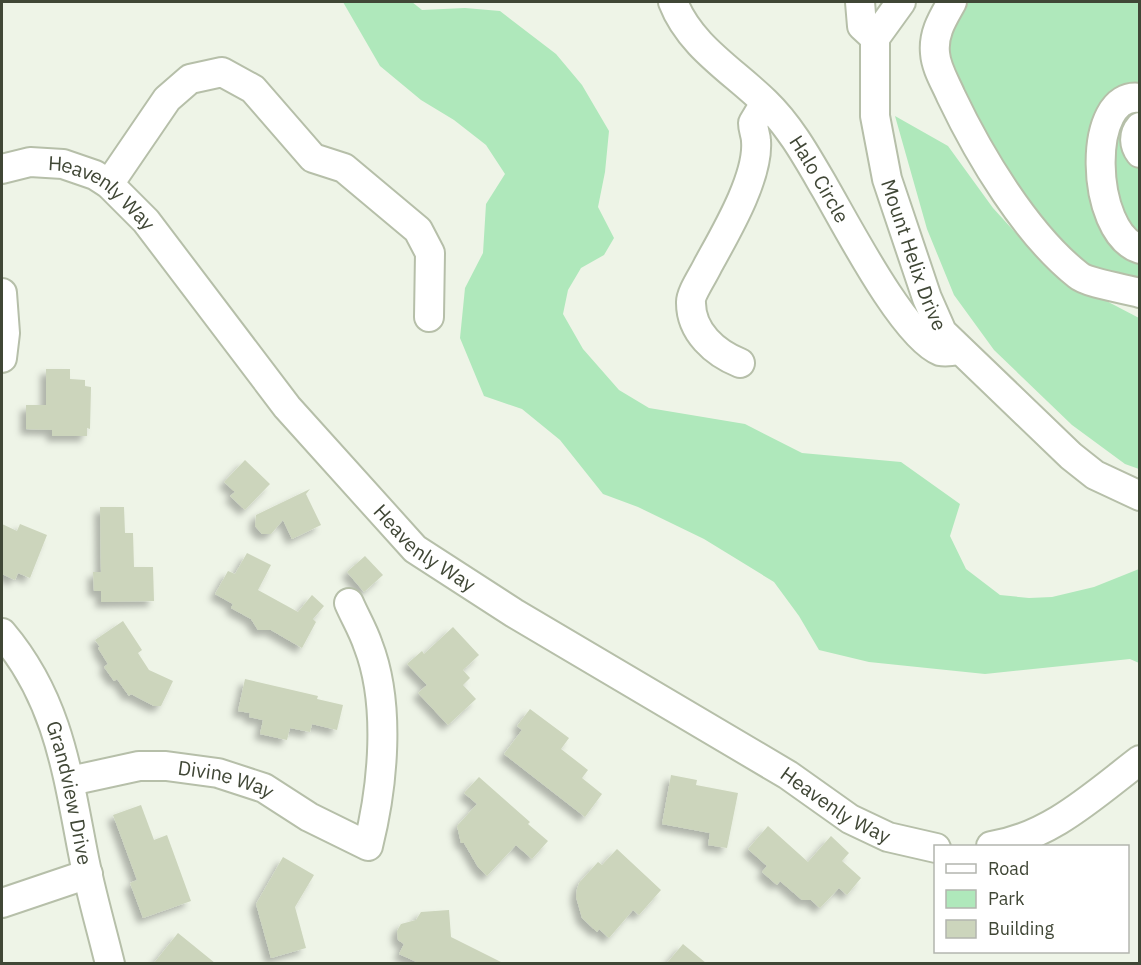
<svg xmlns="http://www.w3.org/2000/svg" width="1141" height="965" font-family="'IBM Plex Sans',sans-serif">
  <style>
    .green { fill: #afe8bb }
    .building { fill: #ccd5bc; filter: url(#shadow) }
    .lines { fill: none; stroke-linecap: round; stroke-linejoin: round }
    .minor-casing { stroke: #b6bfa9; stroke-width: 32 }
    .minor { stroke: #fff; stroke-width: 28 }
    .labels { text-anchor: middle; stroke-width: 4.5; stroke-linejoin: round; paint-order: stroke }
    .street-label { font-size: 20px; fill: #404736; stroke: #fff }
  </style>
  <defs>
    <filter id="shadow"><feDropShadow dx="-5.5" dy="5.5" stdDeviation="3" flood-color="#0004"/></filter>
  </defs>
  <rect width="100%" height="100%" fill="#eef4e7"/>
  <g class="green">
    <polygon points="343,2 412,2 422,10 465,8 500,11 556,54 582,85 609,131 605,172 598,207 614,238 604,255 581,268 568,290 563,314 583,349 619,390 649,408 745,424 802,453 901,462 960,504 950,536 966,569 1000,595 1029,598 1052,597 1094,587 1139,569 1139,663 1130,659 985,674 869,662 819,650 799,616 774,582 704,539 638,507 603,494 560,440 522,409 484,396 460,338 465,288 483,253 486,204 505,174 486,145 454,120 421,100 380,66"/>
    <polygon points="969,2 1139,2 1139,287 1081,267 1004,173 944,50 949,26"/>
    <polygon points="895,116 948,146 993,208 1051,272 1139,318 1139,469 1125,464 1072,425 994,350 954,295 927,229"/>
  </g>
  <g class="building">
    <polygon points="46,369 70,369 70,379 85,380 85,386 91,387 90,429 87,428 87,436 52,436 52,430 26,429 26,405 46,405"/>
    <polygon points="245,460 270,484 245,510 230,496 235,492 224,482"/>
    <polygon points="310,489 306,494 321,525 292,539 283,520 271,534 262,534 255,526 256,515"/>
    <polygon points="100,507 124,507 125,533 133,533 134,567 153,567 154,601 101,602 101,591 94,591 93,572 101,572"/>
    <polygon points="2,524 17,531 20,524 47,535 30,578 18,573 15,580 2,574"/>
    <polygon points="247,553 271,565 258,590 298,612 312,595 324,606 313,619 316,622 302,648 271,630 258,630 251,619 231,608 233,604 215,594 228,571 235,574"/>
    <polygon points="365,556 383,575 364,592 347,572"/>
    <polygon points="123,621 142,650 138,653 149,670 173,681 161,706 154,706 131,694 129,696 117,679 114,681 104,667 108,664 98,648 100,647 95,640"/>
    <polygon points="453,627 479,655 463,670 470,678 463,685 476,699 448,725 418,693 427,685 407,664 422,651 424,654"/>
    <polygon points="245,679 318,696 317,699 343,705 337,730 312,724 310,732 290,728 287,740 260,734 263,720 249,717 250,713 238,711"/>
    <polygon points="530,709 569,738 561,749 588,770 582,778 602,794 585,817 504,754 522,730 517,726"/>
    <polygon points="671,775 697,780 696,785 738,793 727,848 708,845 710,833 662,824"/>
    <polygon points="479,777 530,822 528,824 548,841 532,859 516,845 487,876 478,867 464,843 461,843 457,826 477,804 464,793"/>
    <polygon points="141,805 154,840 167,835 191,901 143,918 130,883 137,880 113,815"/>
    <polygon points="768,826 808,862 831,836 849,853 842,861 861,878 847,895 839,888 820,908 811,900 802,900 780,881 777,885 762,872 767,866 748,849"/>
    <polygon points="617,849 661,890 639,915 633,910 609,938 599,929 597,932 582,918 576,897 577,889 579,883 598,862 602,865"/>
    <polygon points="283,857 314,875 295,907 306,948 271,958 256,904"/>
    <polygon points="449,910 451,937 503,963 419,963 399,954 404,944 398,940 397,931 401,924 416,920 421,912"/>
    <polygon points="178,933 215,963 154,963"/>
    <polygon points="683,944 706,963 667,963"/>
  </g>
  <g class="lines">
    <defs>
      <g id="minor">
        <path id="s1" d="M 673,2 C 690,46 732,70 765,102 C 790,126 807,157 825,188 C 846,224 904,337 940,351 C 945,352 953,351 958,350"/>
        <polyline points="860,2 862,26 875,38"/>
        <path id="s2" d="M 901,2 L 875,38 L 875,116 L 887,179 L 927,298 L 942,332 L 1071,456 L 1095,475 L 1140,496"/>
        <path d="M 952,2 C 943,18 933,33 935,53 C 936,68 945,82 951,96 C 979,155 1026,234 1078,275 C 1087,283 1126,289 1140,293"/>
        <path d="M 1140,98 C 1086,89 1089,233 1140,249"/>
        <path d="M 1140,127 C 1133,135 1134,145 1140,153"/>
        <path id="s3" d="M 2,169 L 30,162 L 63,164 L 95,175 L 109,184 L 146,221 L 287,407 L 415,549 L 514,613 L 788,775 L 850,819 L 888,837 L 936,848"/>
        <polyline points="109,184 167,99 190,79 222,72 253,89 313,158 344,168 418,230 430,253 429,317"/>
        <polyline points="2,293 5,333 2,358"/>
        <path d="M 740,363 C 715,353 691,332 691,303 C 690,294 704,274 708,265 C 725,234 759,177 756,141 C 756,135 753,130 753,123 L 765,103"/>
        <path id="s4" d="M 2,633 C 58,699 67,771 83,853 C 90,890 101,927 110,964"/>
        <path id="s5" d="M 70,781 L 139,766 L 166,766 L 218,773 L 264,788 L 309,817 L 368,846 C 383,786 391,704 368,645 C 363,630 355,617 349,603"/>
        <path d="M 991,846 C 1050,837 1094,795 1140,760"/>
        <polyline points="2,903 88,874"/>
      </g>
    </defs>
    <use href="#minor" class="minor-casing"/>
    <use href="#minor" class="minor"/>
  </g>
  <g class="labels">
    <g class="street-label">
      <text dy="7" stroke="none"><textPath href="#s1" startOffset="232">Halo Circle</textPath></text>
      <text dy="7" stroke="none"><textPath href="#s3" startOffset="110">Heavenly Way</textPath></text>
      <text dy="7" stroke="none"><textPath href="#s2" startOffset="267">Mount Helix Drive</textPath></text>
      <text dy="7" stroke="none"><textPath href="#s3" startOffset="596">Heavenly Way</textPath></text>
      <text dy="7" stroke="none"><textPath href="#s5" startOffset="159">Divine Way</textPath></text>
      <text dy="7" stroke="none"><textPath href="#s4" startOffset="176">Grandview Drive</textPath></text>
      <text dy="7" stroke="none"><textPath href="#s3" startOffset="1082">Heavenly Way</textPath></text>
    </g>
  </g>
  <rect width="1141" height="965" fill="none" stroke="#404736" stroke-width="6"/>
  <rect x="934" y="845" width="195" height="108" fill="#ffffff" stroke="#b3b5af" stroke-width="1.5"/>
  <rect x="946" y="864" width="30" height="9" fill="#ffffff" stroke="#b3b5af" stroke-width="1.5"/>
  <text x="988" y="875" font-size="18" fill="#404736">Road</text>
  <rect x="946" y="890" width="30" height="18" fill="#afe8bb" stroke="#b3b5af" stroke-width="1.5"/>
  <text x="988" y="905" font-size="18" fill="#404736">Park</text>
  <rect x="946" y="920" width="30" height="18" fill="#ccd5bc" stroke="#b3b5af" stroke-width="1.5"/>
  <text x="988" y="935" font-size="18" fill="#404736">Building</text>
</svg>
